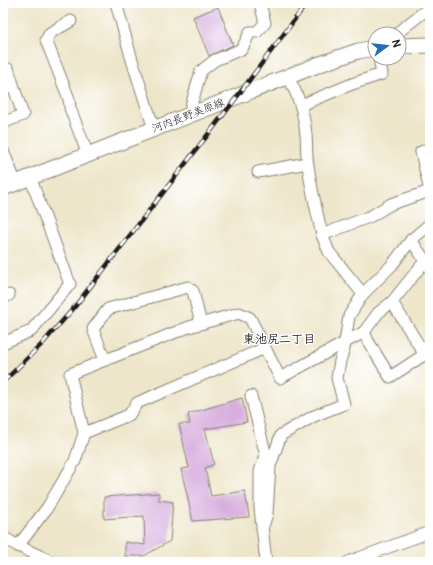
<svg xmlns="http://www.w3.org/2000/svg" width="433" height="565" font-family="Pangolin,'Klee One',sans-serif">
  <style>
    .building { fill: #d6aadd }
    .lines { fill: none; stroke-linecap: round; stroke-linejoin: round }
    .street-casing { stroke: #858173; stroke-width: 13 }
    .secondary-casing { stroke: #858173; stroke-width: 17 }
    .street { stroke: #fff; stroke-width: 11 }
    .secondary { stroke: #fff; stroke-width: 15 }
    .rail-casing { stroke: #1c1c1c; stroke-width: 4.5 }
    .rail { stroke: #fff; stroke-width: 3; stroke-dasharray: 9; stroke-linecap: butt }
    .labels { text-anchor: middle; stroke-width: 3; stroke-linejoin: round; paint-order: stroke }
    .street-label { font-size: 11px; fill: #1c1c1c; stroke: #fff }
    .neighbourhood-label { font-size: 12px; font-weight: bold; fill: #1c1c1c; stroke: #fff }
  </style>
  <rect width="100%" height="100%" fill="#fff"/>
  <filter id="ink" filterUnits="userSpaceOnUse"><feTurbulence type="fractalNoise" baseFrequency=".025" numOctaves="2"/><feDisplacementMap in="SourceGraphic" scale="8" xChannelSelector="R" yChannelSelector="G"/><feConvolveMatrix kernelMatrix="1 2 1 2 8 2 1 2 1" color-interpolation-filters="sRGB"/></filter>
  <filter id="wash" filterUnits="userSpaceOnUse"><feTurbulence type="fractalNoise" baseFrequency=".012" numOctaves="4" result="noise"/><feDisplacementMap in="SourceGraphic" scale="16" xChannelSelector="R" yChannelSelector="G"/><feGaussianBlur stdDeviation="0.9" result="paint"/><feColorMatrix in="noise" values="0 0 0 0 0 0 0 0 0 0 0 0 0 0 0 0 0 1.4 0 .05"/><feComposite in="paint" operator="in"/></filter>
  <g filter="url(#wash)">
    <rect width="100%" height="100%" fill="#eee6ca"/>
    <g id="blocks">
      <g class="building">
        <polygon points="218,7 233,45 209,56 193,17"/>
        <polygon points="242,398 247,422 205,429 214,464 205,468 211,496 245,491 249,517 193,521 181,469 189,468 179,424 190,424 188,414"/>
        <polygon points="159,493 159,500 173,502 170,541 144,556 125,556 125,542 145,545 144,516 104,519 104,497"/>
      </g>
    </g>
  </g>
  <g filter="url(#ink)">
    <use href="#blocks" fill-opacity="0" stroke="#858173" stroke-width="1"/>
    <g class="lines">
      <defs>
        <g id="street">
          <polyline points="116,3 132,60 154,129"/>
          <polyline points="71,21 50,33 46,40 69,99 70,108 88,155"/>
          <polyline points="397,34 402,29 430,7"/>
          <path d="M 287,77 C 299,94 304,113 306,135 C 307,145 306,155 308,165 C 311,189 317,212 322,235 L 371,216 L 391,204 L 430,191"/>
          <polyline points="301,105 352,84 382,74 379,58"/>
          <polyline points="194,113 191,106 201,71 215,60 242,49 250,32 257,32 265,23 260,3"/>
          <polyline points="3,125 7,121 23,115 8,69"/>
          <polyline points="430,148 421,152 430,191"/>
          <polyline points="3,151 16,183"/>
          <polyline points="258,172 307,163"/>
          <polyline points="411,240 430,268"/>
          <polyline points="425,261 392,302 378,313 364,332 368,341 390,377 430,351"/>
          <polyline points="363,294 392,265 411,240 430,224"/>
          <polyline points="3,298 9,295"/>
          <polyline points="392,302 425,355"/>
          <polyline points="3,343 31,331 70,284 30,177"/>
          <polyline points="105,360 93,329 108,309 188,287 193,291 201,324"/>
          <polyline points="251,396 266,456 260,471 260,508 266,562"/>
          <polyline points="84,433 129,415 137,403 265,348"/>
          <polyline points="262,529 267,514 270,466 281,435 314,416 344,404 337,378 340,361 344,349 349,316 363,294 329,252 322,235"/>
          <polyline points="3,537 18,546 53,562"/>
          <polyline points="18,546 47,508 75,461 84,433 70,374 189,327 239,313 250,318 280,378 364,332"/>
          <polyline points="348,562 430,532"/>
        </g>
        <g id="secondary">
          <polyline points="399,46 430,45"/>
          <polyline points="3,188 320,64 358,51 375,48"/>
        </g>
      </defs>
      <use href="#street" class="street-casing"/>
      <use href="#secondary" class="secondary-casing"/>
      <use href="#street" class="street"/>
      <use href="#secondary" class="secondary"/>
      <defs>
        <polyline id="rail" points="3,382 42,344 73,309 230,106 307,3"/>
      </defs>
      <use href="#rail" class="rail-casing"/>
      <use href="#rail" class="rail"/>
    </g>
  </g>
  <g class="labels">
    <g class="street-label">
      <text transform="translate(188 115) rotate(-21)" y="4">河内長野美原線</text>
    </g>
    <g class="neighbourhood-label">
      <text x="279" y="343">東池尻二丁目</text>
    </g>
  </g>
  <rect width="433" height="565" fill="none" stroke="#fff" stroke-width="16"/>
  <g transform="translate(387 46) rotate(75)"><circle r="19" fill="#ffffff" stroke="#a4a4a4"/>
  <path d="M0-3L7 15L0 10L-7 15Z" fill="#1f6fb2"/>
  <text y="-6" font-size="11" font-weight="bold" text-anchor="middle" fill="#1c1c1c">N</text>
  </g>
</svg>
